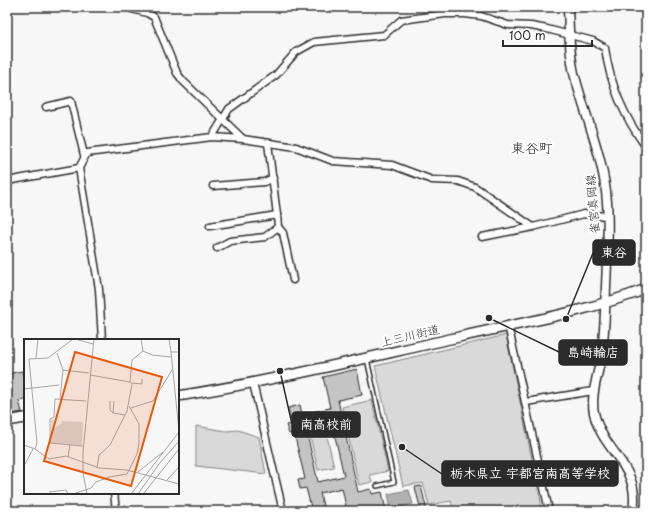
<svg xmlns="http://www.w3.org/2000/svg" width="653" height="518" font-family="'Playpen Sans','Klee One',sans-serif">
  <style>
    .green { fill: #d9d9d9; stroke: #828282 }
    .water { fill: #b0b0b0; stroke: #7b7b7b }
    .building { fill: #c4c4c4; stroke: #2b2b2b; fill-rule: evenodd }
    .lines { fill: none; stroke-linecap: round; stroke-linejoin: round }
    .service-casing { stroke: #2b2b2b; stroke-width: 6 }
    .minor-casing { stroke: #2b2b2b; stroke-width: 9 }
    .secondary-casing { stroke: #2b2b2b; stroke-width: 11 }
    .primary-casing { stroke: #2b2b2b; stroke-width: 12 }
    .service { stroke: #fff; stroke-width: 3 }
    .minor { stroke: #fff; stroke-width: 6 }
    .secondary { stroke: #fff; stroke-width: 8 }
    .primary { stroke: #fff; stroke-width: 9 }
    .labels { text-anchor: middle; stroke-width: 4; stroke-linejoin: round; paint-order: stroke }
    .street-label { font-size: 12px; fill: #2b2b2b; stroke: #fff }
    .quarter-label { font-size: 14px; fill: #2b2b2b; stroke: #fff }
    .inset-road { fill: none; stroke: #a5a5a5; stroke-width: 1 }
    .view { fill: #e8590c; fill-opacity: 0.15; stroke: #e8590c; stroke-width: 2 }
    .inset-edge { fill: none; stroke: #2b2b2b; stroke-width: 2 }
    .leader { fill: none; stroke: #2b2b2b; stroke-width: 1.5 }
    .callout-dot { fill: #2b2b2b; stroke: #fff; stroke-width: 1.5 }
    .callout { fill: #2b2b2b; stroke: #2b2b2b; stroke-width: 1.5 }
    .callout-label { font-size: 13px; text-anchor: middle; font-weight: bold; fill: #fff }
  </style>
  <rect width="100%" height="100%" fill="#f7f7f7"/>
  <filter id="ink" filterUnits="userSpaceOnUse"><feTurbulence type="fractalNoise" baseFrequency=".025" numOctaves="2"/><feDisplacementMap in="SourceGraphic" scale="8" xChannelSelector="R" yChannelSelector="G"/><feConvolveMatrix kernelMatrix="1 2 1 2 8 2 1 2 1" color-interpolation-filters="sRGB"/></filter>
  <g filter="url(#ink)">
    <g class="green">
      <polygon points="506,335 541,502 541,511 454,511 451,501 429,505 423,483 403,486 375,366"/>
      <polygon points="372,400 388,471 370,475 372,482 359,485 342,407"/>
      <polygon points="324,423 334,467 318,470 308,427"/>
      <polygon points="196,426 226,431 238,430 259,437 266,474 196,466"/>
    </g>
    <polygon class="water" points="409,490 413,504 391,509 388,494"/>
    <g class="building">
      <path d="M 357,369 L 362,395 L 338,400 L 358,492 L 371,489 L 372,494 L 382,492 L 386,511 L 347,511 L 342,488 L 320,493 L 324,510 L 312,511 L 306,488 L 300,489 L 298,480 L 305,479 L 294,433 L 289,434 L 286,425 L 292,424 L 288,408 L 300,405 L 302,414 L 330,408 L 323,377 ZM 331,419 L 344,476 L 318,482 L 305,425 Z"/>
      <polygon points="22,371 25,384 25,400 19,401 22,412 7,415 7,374"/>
      <polygon points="421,486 427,511 421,511 415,487"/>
    </g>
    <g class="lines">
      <defs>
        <polyline id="service" points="367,359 394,482 377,486"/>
        <g id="minor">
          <polyline points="124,7 147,13 154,17 177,73 183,81 243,139"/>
          <polyline points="46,107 71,101 84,155"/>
          <path d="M 212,137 L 229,109 L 276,75 L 296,52 L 314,42 L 384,35 L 401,20 L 445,14 L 465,14 L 481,16 L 508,25 L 531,26 L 547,29 L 593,41 L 605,48 C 610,85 624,117 646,147"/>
          <polyline points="7,181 79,168"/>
          <polyline points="213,186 264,182 273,178"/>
          <polyline points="210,226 277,215 268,143"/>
          <polyline points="278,227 283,233 293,280"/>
          <polyline points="482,237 533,227"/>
          <polyline points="217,248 230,241 265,237 278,227 277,215"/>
          <polyline points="508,325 548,506 546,511"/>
          <polyline points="102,340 99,289 79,168 87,153 212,137 243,139 296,147 333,161 392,165 432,180 458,181 475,187 533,227 584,214 607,216"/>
          <polyline points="253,383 283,511"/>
          <polyline points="526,402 593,391"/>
          <polyline points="114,493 116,511"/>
        </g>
        <path id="secondary" d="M 568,7 C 569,29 569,51 574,73 C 585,116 604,158 607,202 C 609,230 607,259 606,287 C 605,308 605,329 602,350 C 600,371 590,392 594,413 C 602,452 641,465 633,511"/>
        <g id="primary">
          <path d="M 178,396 C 273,381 365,358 459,337 C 521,323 586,312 646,289"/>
          <polyline points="7,421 25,418"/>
        </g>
      </defs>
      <use href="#service" class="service-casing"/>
      <use href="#minor" class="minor-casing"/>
      <use href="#secondary" class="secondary-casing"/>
      <use href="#primary" class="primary-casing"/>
      <use href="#service" class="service"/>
      <use href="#minor" class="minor"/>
      <use href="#secondary" class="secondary"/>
      <use href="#primary" class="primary"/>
    </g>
  </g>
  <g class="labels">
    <g class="street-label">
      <text transform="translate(593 204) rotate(-95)" y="4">雀宮真岡線</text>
      <text transform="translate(410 336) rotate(-13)" y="4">上三川街道</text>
    </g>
    <g class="quarter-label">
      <text x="532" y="153">東谷町</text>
    </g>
  </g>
  <g transform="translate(24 339)">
    <rect width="155" height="155" fill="#f7f7f7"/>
    <path d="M 27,80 L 30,80 L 30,89 L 37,85 L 38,82 L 59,83 L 58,106 L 27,104 Z" fill="#d9d9d9"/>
    <path class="inset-road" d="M 51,0 L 69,5M 117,0 L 119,12M 145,0 L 147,13 L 155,13M 119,12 L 128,16 L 147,18M 147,13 L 155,92M 33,14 L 39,31 L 36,60M 12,19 L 14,0M 39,31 L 65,34M 66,36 L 106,43M 108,44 L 118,45 L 118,40M 0,50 L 35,46M 155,58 L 155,82M 86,62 L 86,71 L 89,74M 90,62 L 89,74 L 101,76M 107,69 L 129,62 L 148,31M 0,106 L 11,110 L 25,120 L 42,117 L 75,129 L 103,131 L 155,145M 59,107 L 26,104 L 26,80 L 30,78 L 31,60 L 62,62M 11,110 L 13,104 L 5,20 L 24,19 L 49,0M 44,118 L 46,106M 1,125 L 9,110M 73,129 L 75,116 L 86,106 L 103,72 L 108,45 L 106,43 L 108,21 L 119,12M 114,133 L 139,113M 143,141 L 155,128M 25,153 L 42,151 L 44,155M 120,154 L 155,110M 49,155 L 67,149 L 72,143 L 85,138 L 103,135 L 113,115 L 115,104 L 115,85 L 105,67M 63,155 L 59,134 L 59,113 L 70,0M 107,155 L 155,93M 114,155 L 135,125 L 155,102"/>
    <path class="view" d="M 51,13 L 138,38 L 107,147 L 20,122 Z"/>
    <rect width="155" height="155" class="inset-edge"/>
  </g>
  <path class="leader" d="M566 319L593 253M489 318L559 352M280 371L292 424M402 447L442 474"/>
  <g class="callout-dot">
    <circle cx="566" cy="319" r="4"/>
    <circle cx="489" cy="318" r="4"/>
    <circle cx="280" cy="371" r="4"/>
    <circle cx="402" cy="447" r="4"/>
  </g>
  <g class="callout">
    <rect x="593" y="240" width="42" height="25" rx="4"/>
    <rect x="559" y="340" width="68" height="25" rx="4"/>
    <rect x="292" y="412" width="68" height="25" rx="4"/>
    <rect x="442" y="461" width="176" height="25" rx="4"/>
  </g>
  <g class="callout-label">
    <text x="614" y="257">東谷</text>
    <text x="593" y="357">島崎輪店</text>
    <text x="326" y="429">南高校前</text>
    <text x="530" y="478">栃木県立 宇都宮南高等学校</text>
  </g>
  <rect width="653" height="518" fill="none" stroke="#fff" stroke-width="24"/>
  <rect x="12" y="12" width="629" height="494" fill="none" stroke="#2b2b2b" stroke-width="1.5" filter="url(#ink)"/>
  <path d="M503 40v6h89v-6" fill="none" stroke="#2b2b2b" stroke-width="2"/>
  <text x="509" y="40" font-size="12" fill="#2b2b2b" stroke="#ffffff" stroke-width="3" paint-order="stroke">100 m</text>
</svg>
